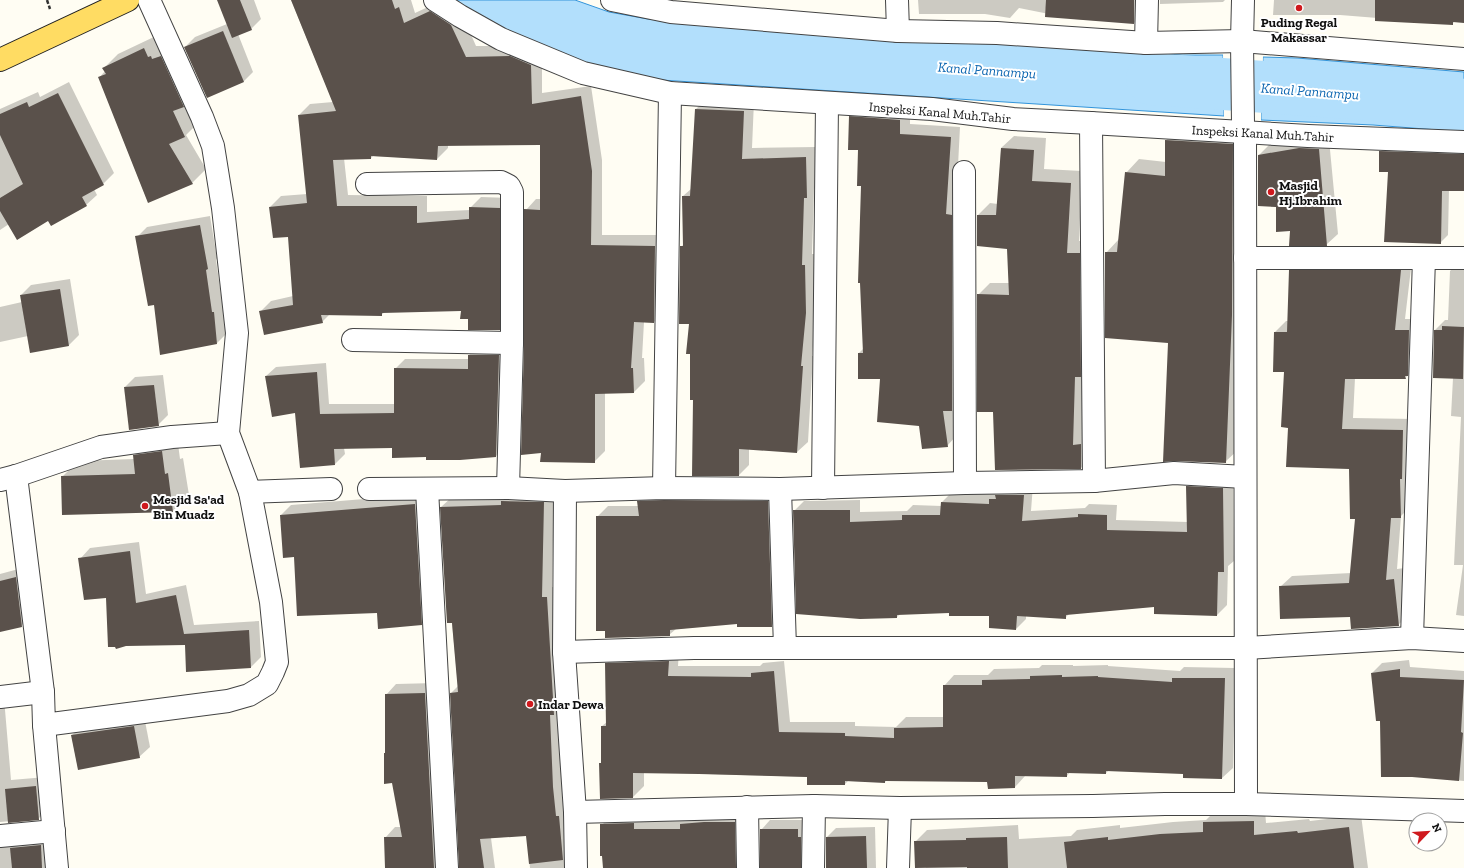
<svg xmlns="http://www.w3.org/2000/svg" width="1464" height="868" font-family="'Zilla Slab',serif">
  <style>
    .water { fill: #b2dffc; stroke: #3294da }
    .pier { fill: #fffdf3 }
    .shadow { fill: #0003 }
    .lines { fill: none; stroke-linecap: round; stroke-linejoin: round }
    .river { stroke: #b2dffc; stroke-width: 52 }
    .building { fill: #5a514b }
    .minor-casing { stroke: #434343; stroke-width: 24 }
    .major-casing { stroke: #212121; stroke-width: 24 }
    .path { stroke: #323232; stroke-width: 2.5; stroke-dasharray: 4 2; stroke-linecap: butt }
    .minor { stroke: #fff; stroke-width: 22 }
    .major { stroke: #ffdc63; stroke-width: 22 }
    .poi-dot { fill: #cf191e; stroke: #fff; stroke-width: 1.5 }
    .labels { text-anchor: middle; stroke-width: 4; stroke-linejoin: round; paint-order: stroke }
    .poi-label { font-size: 13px; font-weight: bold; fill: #101010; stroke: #fff; text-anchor: start }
    .street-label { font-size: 13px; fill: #101010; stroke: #fff }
    .water-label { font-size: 14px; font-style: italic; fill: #0b65b0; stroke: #fff }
  </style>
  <rect width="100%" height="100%" fill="#fffdf3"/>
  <g class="water">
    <polygon points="447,0 575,0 609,12 648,19 1182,55 1223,55 1224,116 661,80 612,72 544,51"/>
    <polygon points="1263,57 1297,58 1464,72 1464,132 1373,125 1261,120"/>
  </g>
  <g class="pier">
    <polygon points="1223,53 1225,55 1226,116 1224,118"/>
    <polygon points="1263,55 1261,120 1261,122 1259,120 1261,57"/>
  </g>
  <g class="shadow">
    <polygon points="218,0 254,0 261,19 251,29 238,34 253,72 243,82 185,47 195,37 227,24"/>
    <polygon points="291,0 411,0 415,13 441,1 462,14 476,46 522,46 542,54 542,93 591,86 602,160 602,235 666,235 665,311 654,322 644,322 642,358 644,358 645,381 634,392 605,393 605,451 594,462 542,452 526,343 526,210 536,199 541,199 541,144 448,145 448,148 437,159 373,156 371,158 344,158 348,195 427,196 427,212 470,210 470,208 481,197 510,198 510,318 499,329 470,318 462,310 385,312 381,315 330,314 322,322 260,312 271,301 293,296 289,236 270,207 281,196 307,194 299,115 310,104 333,102"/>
    <polygon points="918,0 1144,0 1144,13 1134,23 1074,19 1019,8 1010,18 985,14 919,14"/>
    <polygon points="1160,0 1225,0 1223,2 1160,4"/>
    <polygon points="1274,0 1464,0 1464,22 1455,21 1452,24 1340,15 1273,15"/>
    <polygon points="158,35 199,122 186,135 206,169 192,183 148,202 99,78 105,71 104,68 118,54"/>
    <polygon points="69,82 114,173 103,184 94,189 97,195 86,205 49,220 9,224 0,230 0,109 38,92 40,97"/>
    <polygon points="706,99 754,101 752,148 816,147 817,186 814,189 812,254 816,254 817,302 812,356 813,356 808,442 797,452 749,449 749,465 739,475 694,399 690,323 681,247 684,244 683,196 691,189 696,109"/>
    <polygon points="860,107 910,110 910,124 960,127 956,205 957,435 947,446 881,378 859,353 863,349 862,185 860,149 850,117"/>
    <polygon points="1180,127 1246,131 1239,449 1225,462 1169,342 1106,253 1119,239 1126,173 1139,159 1166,162 1166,140"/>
    <polygon points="1014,136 1046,138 1044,169 1082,171 1079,241 1091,241 1093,456 1081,468 994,411 978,295 990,283 1009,283 1008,248 978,215 990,203 998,204 1001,148"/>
    <polygon points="1329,139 1338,234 1327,244 1290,244 1291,230 1278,206 1259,155 1269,145"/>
    <polygon points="1388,144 1464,147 1464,190 1449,190 1448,235 1440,243 1390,171 1380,152"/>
    <polygon points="210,216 217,258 216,260 222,302 224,302 227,333 217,343 155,304 137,237 147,227"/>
    <polygon points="1301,260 1412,260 1405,319 1420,319 1416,367 1405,378 1355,378 1353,418 1414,419 1412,505 1401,516 1397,569 1405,568 1410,614 1398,625 1351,616 1280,587 1292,576 1351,573 1356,518 1350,468 1289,427 1285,371 1275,332 1286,321 1288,321 1290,271"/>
    <polygon points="1460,261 1464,261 1464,616 1456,615 1463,565 1454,565 1461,417 1451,416 1453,378 1435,330 1445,320 1448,320 1450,271"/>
    <polygon points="70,279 79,335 69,345 28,336 0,342 0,307 22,302 21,295 31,285"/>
    <polygon points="479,345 508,346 506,446 496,456 427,456 393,447 344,448 345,454 335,464 296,412 266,376 276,367 326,363 329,404 395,404 395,369 405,359 469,359 469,355"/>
    <polygon points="163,375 168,415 158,425 125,387 135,377"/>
    <polygon points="177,436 180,459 183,458 189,495 173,511 63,514 62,477 78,461 134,459 134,456 149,440"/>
    <polygon points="1197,477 1233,479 1234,561 1228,566 1227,605 1217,615 1155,606 1069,614 1065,618 1026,615 1026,619 1016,629 990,615 950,612 900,614 897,617 794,511 804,501 860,500 860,512 907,511 913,505 942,506 942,502 952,492 996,494 1000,489 1033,485 1031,511 1085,508 1089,504 1117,505 1116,520 1188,522 1187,487"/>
    <polygon points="649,491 778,491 782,615 771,626 738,623 676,629 669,635 597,517 608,506 639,506 638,502"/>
    <polygon points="554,493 552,587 557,587 569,868 530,868 527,835 491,838 495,868 460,868 451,693 458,686 441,507 452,497"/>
    <polygon points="425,494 431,614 421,624 378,612 295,556 281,515 291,505"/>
    <polygon points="139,542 146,594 186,585 194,625 259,621 261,657 251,667 187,671 186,644 107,597 80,559 90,548"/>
    <polygon points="26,567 31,616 21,626 0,631 0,574"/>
    <polygon points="679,651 678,666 760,666 763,663 784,661 790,722 855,722 855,726 896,727 906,717 944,717 944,686 954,675 988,675 994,669 1039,668 1042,665 1073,665 1073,666 1108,665 1108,666 1180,671 1184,667 1235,668 1233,768 1222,778 1184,773 1109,770 1106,773 1070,772 1067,776 1025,776 1015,787 988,781 887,780 885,782 848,781 845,784 808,777 644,772 644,786 633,797 603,798 602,726 607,722 606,664 617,653"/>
    <polygon points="1409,660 1410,667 1464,671 1464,781 1412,776 1381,720 1372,673 1382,663"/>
    <polygon points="435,683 450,868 386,868 385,838 395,827 402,827 393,782 385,753 386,751 386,695 396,684"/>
    <polygon points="0,695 4,698 11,780 46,777 48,809 38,819 0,822"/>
    <polygon points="144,716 150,747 139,757 72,735 82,725"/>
    <polygon points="1216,810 1265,810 1266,823 1309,819 1310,821 1361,815 1368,868 926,868 915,842 927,830 1018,825 1019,839 1071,836 1077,830 1120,825 1120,828 1173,822 1206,820"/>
    <polygon points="744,813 750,868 604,868 603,824 612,815"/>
    <polygon points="770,820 807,820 815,868 761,868 761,830"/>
    <polygon points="875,827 876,868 827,868 827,837 836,828"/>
    <polygon points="0,834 51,836 55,868 0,868"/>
  </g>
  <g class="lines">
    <polyline class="river" points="1152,79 1379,95 1464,105"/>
  </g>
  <g class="building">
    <polygon points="217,0 240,0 252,30 232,38"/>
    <polygon points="291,0 392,0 395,9 399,7 404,23 430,11 451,25 466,57 510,56 531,65 532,104 581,96 592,171 591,245 655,246 654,323 634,322 631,368 633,368 634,393 595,394 595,463 540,462 541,453 521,455 524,343 524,209 540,210 540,145 438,146 437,160 371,156 371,159 333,160 337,206 417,206 417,223 469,219 469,207 500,208 500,330 468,330 468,319 460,319 461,311 382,313 382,316 321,315 323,323 264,335 259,311 293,305 288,237 273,238 269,207 307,203 298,115 336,111"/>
    <polygon points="1046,0 1134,0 1134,24 1045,17"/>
    <polygon points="1375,0 1464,0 1464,23 1453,22 1453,25 1375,21"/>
    <polygon points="223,31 244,82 207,98 184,47"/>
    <polygon points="144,48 148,57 151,56 152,59 161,56 184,107 173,111 185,137 169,144 193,184 148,203 98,77 106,74 102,68"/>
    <polygon points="58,93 104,185 82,197 87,206 51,226 48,221 17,240 0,211 0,198 23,184 0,135 0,114 27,102 29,107"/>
    <polygon points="695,109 744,111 742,159 806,157 807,198 804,198 802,265 805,265 806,313 801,366 803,366 797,453 739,449 739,476 692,476 693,400 690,400 690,354 686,354 689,324 679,324 680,246 683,246 682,196 690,196"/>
    <polygon points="849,116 900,120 900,134 951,137 946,214 952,215 952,411 943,411 948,447 922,449 919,426 877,422 880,379 858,379 858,353 863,353 860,283 858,283 861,186 857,186 858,150 848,150"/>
    <polygon points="1165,140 1233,144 1232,315 1226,463 1175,461 1163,462 1168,343 1105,338 1105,252 1117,252 1125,172 1165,176"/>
    <polygon points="1001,148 1034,150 1032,181 1071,183 1067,253 1080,253 1081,377 1075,377 1073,445 1081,444 1081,469 995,470 993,412 977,412 977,294 1009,295 1007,249 977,246 977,215 996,215"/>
    <polygon points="1299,148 1319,149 1327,246 1289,246 1290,231 1276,232 1276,207 1258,206 1258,155"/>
    <polygon points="1379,151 1464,154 1464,191 1442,191 1441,244 1384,242 1388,172 1379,172"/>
    <polygon points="200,225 208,269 206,270 212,312 214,312 217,344 160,355 154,305 148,306 135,236"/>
    <polygon points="1289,270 1401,270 1395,330 1409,330 1408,376 1405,376 1406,379 1345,379 1342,429 1403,430 1402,479 1400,479 1401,518 1391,518 1386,580 1394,579 1399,626 1351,629 1350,617 1280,619 1279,586 1349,583 1355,519 1350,519 1349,469 1286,467 1288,428 1281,427 1284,372 1273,372 1274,332 1287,332"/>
    <polygon points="60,289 69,346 30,353 20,295"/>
    <polygon points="1442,326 1464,327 1463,379 1433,378 1434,330 1442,330"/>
    <polygon points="468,355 499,355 496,457 460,460 426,460 426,457 392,458 392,448 334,449 335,465 300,468 295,413 272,417 265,376 317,372 320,414 394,413 394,368 468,369"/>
    <polygon points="154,385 159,426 129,430 124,387"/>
    <polygon points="162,451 165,474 168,473 173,512 62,515 61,476 135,474 133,455"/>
    <polygon points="1186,486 1223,488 1224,572 1218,572 1217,616 1154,614 1154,607 1066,615 1066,619 1017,616 1016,630 989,628 989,616 949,616 949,613 897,615 897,618 860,619 796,614 793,510 850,510 850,522 902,520 902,515 940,515 941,502 989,504 989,499 996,499 995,495 1024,495 1022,521 1078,517 1078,514 1107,515 1107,530 1187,532"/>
    <polygon points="664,500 768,501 772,627 737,627 737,624 670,630 670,636 605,638 605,631 596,631 596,516 639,516 637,501"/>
    <polygon points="501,501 544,502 542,597 547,597 554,715 550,715 553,787 556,816 559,816 563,860 529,864 526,836 480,839 484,868 459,868 450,693 458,692 452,623 447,623 440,507 501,505"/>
    <polygon points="415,504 422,625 378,629 377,613 297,616 294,557 283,558 280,515"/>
    <polygon points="130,551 136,603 176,595 184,634 249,630 251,668 186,672 185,645 126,646 116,649 115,647 108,647 106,598 84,600 78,558"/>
    <polygon points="16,577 22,627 0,632 0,581"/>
    <polygon points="669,661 668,676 751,677 751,673 774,671 779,732 845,733 845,736 894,738 894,728 943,727 943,685 982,685 982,680 1030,679 1030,676 1062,675 1062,677 1098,676 1098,677 1172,682 1172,678 1225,678 1222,779 1183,778 1183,774 1106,771 1106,774 1067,773 1067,777 1015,776 1015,788 988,789 987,782 885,781 885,783 845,781 845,785 807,785 807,777 699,774 633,773 633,798 600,799 599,763 601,763 601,726 606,726 605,663"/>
    <polygon points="1400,669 1400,677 1464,680 1461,732 1463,733 1459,781 1412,777 1381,777 1380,721 1376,721 1371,673"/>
    <polygon points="425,693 434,868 385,868 384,837 402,837 392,783 384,784 384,753 385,753 385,694"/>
    <polygon points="134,726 140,758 78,770 71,735"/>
    <polygon points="36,786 39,820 8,823 5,789"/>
    <polygon points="1254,821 1254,835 1297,831 1298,833 1349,827 1354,868 1067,868 1064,842 1108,837 1108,840 1160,834 1203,832 1203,822"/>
    <polygon points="704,822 735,822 736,868 603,868 602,856 600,856 600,824 634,823 634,829 680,829 680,824"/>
    <polygon points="760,829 798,829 798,837 801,837 801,868 760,868"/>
    <polygon points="866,836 867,868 826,868 826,837"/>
    <polygon points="1007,837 1008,868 967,868 967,867 915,868 914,841 966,840 966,838"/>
    <polygon points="41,845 42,868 12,868 10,848"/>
  </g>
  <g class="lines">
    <defs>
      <g id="minor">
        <polyline points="435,0 460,16 501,39 583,73 670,93 932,109 1013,119 1091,123 1308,136 1464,142"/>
        <polyline points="612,0 671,12 898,31 997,33 1146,43 1242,41 1464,59"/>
        <polyline points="897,0 898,31"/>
        <polyline points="1243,0 1242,41 1243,124 1245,132 1246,804"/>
        <polyline points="1146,43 1147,0"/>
        <polyline points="1091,123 1094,481"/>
        <polyline points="964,172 965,483"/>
        <polyline points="367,184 501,182 509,186 512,192 512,343 508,488"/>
        <polyline points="1245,258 1464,258"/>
        <polyline points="353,340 512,343"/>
        <polyline points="16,476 43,692 44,725 228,701 249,695 267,684 273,672 277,662 271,602 250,492 228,433 237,333 223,208 213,146 202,117 149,0"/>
        <polyline points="0,480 16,476 101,447 172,437 228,433"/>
        <polyline points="664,488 670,93"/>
        <polyline points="823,488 827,103"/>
        <polyline points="369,489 508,488 565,491 664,488 780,489 965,483 1094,481 1174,473 1245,477"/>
        <polyline points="427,489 447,868"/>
        <polyline points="780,489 785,648"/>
        <polyline points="565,491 564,652 575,812 576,868"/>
        <polyline points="250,492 331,489"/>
        <polyline points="1412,638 1424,258"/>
        <polyline points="564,652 694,648 1246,648 1412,638 1464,641"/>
        <polyline points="0,697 43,692"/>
        <polyline points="44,725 57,868"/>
        <polyline points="747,807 748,868"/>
        <polyline points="575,812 814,806 900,808 1093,806 1165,804 1246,804 1464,811"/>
        <polyline points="0,836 54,831"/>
        <polyline points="813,868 814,806"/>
        <polyline points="898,868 900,808"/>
      </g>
      <polyline id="major" points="0,60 128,0"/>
    </defs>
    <use href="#minor" class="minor-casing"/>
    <use href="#major" class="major-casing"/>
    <polyline class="path" points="47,0 50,9"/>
    <use href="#minor" class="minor"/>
    <use href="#major" class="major"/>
  </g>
  <g class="poi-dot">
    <circle cx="1299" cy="8" r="4"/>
    <circle cx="1271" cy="192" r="4"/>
    <circle cx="145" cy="506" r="4"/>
    <circle cx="530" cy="704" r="4"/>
  </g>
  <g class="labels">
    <g class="poi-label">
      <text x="1299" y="27" text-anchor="middle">Puding Regal<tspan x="1299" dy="15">Makassar</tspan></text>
      <text x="1279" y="190">Masjid<tspan x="1279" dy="15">Hj.Ibrahim</tspan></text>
      <text x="153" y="504">Mesjid Sa'ad<tspan x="153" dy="15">Bin Muadz</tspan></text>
      <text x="538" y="709">Indar Dewa</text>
    </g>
    <g class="street-label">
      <text transform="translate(940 112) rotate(5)" y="5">Inspeksi Kanal Muh.Tahir</text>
      <text transform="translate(1263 133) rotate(3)" y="5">Inspeksi Kanal Muh.Tahir</text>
    </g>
    <g class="water-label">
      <text transform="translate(987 70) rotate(4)" y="5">Kanal Pannampu</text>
      <text transform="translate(1310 91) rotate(4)" y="5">Kanal Pannampu</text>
    </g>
  </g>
  <g transform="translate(1428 832) rotate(65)"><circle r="19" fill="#ffffff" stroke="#9f9f9f"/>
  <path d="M0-3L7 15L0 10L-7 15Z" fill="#cf191e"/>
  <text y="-6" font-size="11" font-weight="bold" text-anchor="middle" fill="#101010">N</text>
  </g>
</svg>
